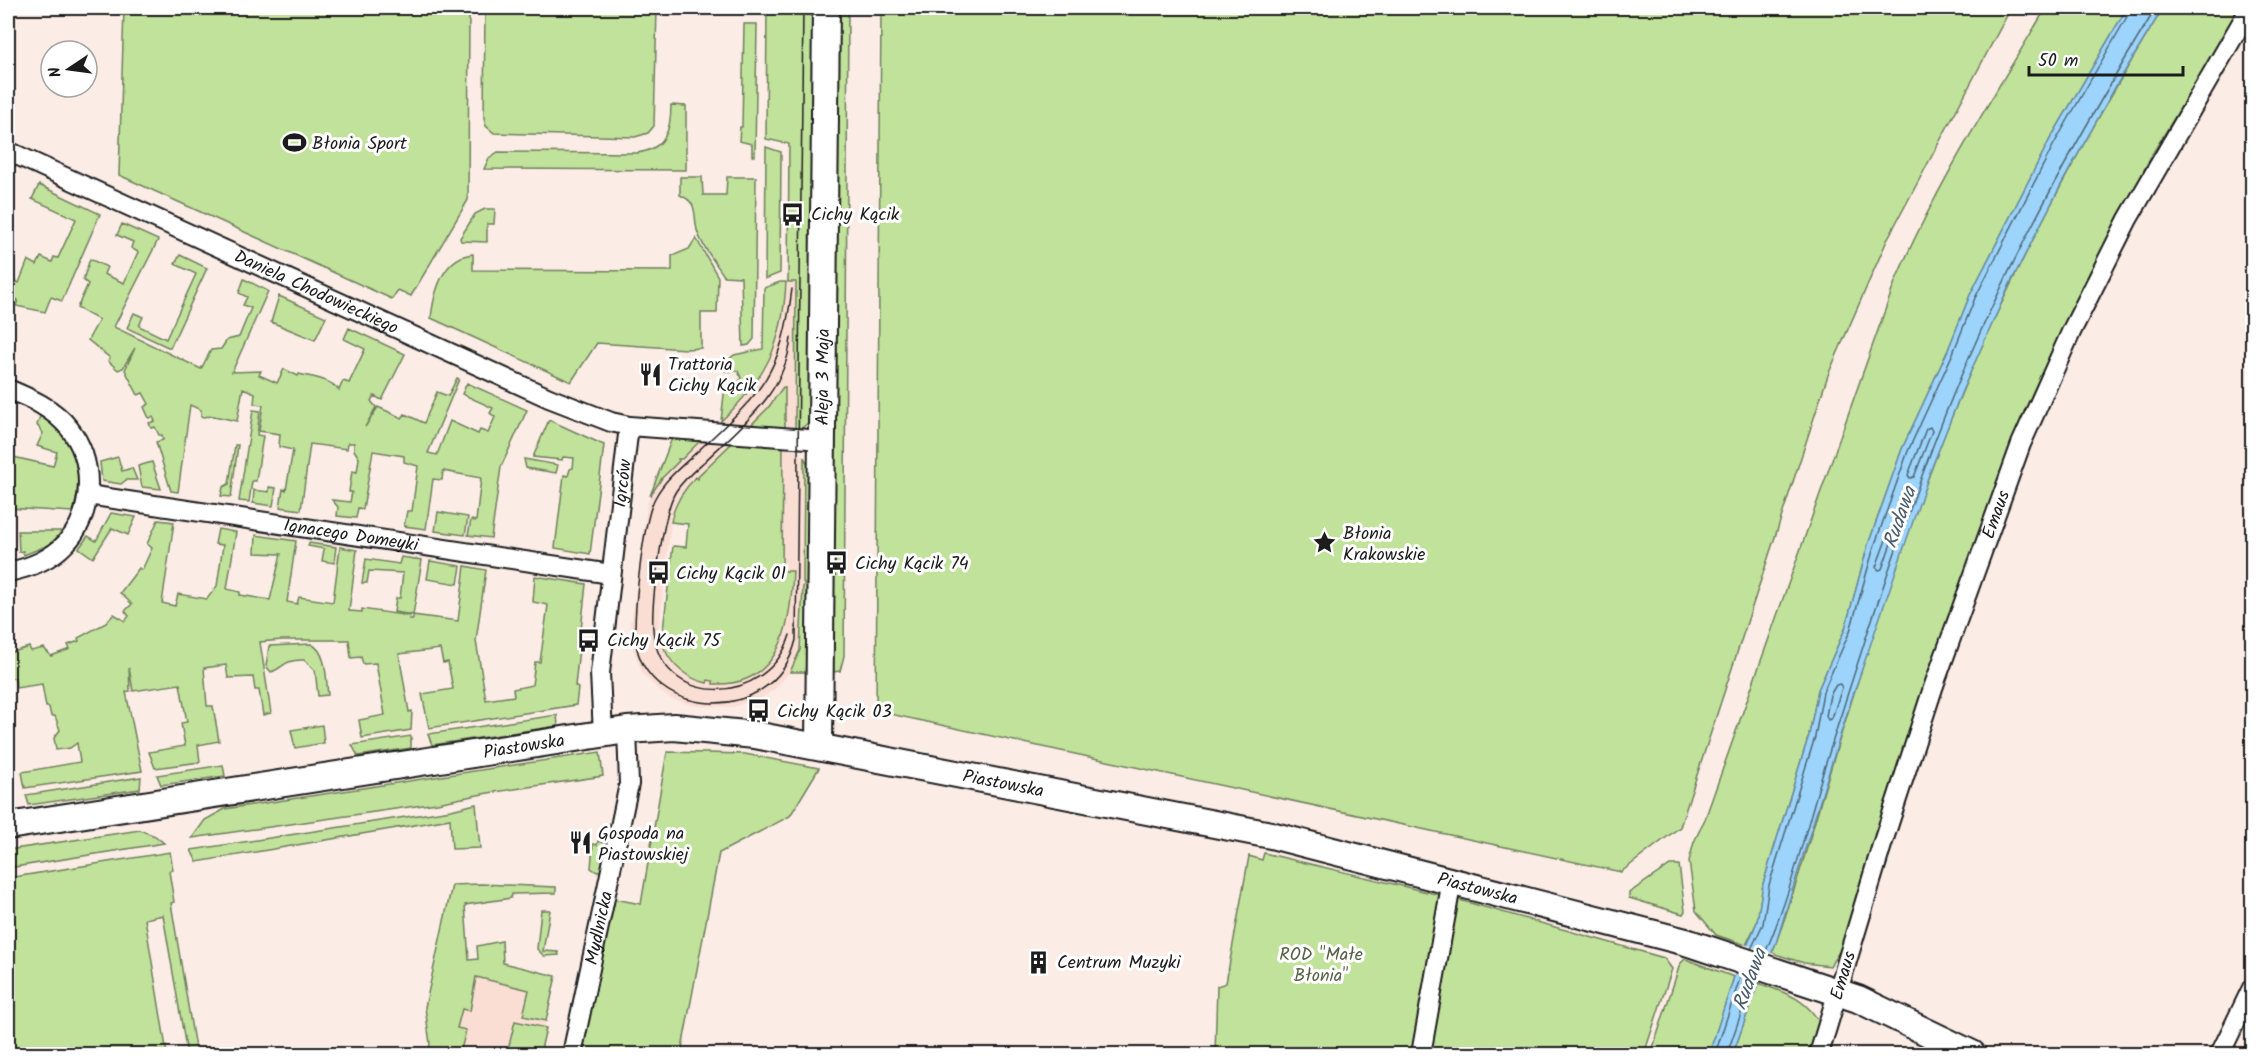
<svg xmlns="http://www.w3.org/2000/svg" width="2260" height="1062" font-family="Kalam,sans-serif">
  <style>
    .built { fill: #faded4 }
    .green { fill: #c1e29b; stroke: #6e7f5c; stroke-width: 1.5 }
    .water { fill: #9cd4fc; stroke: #698aa2; stroke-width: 1.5 }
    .pier { fill: #fcece6 }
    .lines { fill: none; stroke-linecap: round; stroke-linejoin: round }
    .shore { stroke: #4f6676; stroke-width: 1.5 }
    .street-casing { stroke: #1c1c1c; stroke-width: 22 }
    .secondary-casing { stroke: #1c1c1c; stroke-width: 30 }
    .street { stroke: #fff; stroke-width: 18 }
    .secondary { stroke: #fff; stroke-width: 26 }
    .tram { stroke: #1c1c1c; stroke-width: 1.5 }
    .labels { text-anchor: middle; stroke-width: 6; stroke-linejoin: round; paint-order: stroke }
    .poi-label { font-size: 18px; fill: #1c1c1c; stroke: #fff; text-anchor: start }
    .street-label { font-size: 18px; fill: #1c1c1c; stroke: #fff }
    .park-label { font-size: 18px; fill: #566148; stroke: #fff }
    .water-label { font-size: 20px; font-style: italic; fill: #495c6a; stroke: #fff }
  </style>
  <rect width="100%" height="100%" fill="#fcece6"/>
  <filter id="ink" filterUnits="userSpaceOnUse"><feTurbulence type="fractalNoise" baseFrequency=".0167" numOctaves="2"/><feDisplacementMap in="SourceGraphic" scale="12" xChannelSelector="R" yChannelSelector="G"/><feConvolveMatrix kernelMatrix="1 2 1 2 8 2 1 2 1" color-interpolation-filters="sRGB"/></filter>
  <g filter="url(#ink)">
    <g class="built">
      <polygon points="789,9 802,428 785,428 783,387 768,408 751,425 721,422 751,391 765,371 776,345 785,301 788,282"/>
      <polygon points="701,440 732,443 699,474 698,479 689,484 675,504 671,522 659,630 663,647 675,666 681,671 713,681 713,684 729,683 757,673 766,666 784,637 792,591 782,571 783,447 793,449 804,457 803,581 805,586 803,586 800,650 790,672 775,689 762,698 733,707 696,706 671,699 660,692 643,675 630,641 630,621 632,620 647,504 655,488 679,462 678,459 682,459"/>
      <polygon points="476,976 532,989 526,1016 546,1021 534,1054 428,1054 430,1044 425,1007"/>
    </g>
    <g class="green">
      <polygon points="124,8 469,8 468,200 411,296 398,290 392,299 119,175"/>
      <polygon points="485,8 657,8 654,126 648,133 635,137 494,133 486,126 484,118"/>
      <polygon points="767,8 814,10 810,421 802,428 795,428 796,282 788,282 789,144 766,139"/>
      <polygon points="881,8 2011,8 1888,238 1828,375 1680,827 1621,872 876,711"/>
      <path d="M 2046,8 L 2127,8 L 2049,141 L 1970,295 L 1948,350 L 1902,449 L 1868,545 L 1845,629 L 1818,690 L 1809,735 L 1763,884 L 1757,922 L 1746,945 L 1716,935 L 1696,911 L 1689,861 L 1694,842 L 1705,819 L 1895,282 C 1936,185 1993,97 2046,8 Z"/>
      <path d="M 2163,8 L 2242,8 L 2152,154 L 2079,300 L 1849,936 L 1830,966 L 1804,963 L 1772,953 C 1795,895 1811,832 1830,771 C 1860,671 1893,571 1930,473 C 1990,310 2073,156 2163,8 Z"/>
      <polygon points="839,11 848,11 844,656 840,671 833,672"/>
      <polygon points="744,24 757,24 755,156 752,156 752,144 739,141 740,127 742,127"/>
      <path d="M 671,105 L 686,106 L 686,170 L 484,169 L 489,158 L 498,152 L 637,153 C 665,149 671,131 671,105 Z"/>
      <polygon points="766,147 781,152 780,273 765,279"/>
      <path d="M 680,177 L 702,177 L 703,195 L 726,195 L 727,177 L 756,177 L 754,339 L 749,345 L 743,346 L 741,277 L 724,276 C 716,263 701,246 697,230 C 693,214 699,203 680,195 Z"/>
      <polygon points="39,185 100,214 62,301 51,297 45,312 16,306 18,300 16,299 13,304 8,298 8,277 19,283 28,260 37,265 41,257 52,262 54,257 58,258 76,219 32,199"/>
      <polygon points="485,209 495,209 494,224 487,224 487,242 461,241 460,238 475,214"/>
      <path d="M 122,224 L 158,240 L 114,327 L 201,369 L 211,350 L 221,349 L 227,340 L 239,337 L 251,308 L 243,305 L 247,297 L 239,293 L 244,279 L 268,291 L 232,372 L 261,371 L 259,375 L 277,383 L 284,369 L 298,376 L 299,374 C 314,377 331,380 339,390 L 343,381 L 349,383 L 365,349 L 344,339 L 349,328 L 405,354 L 382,400 L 374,396 L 371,401 L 376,407 L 365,427 L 378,407 L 402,418 L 405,414 L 424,423 L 437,392 L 448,396 L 457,378 L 459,379 L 428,453 L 437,455 L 450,421 L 478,434 L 480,430 L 488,433 L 495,417 L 490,413 L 493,408 L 462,394 L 467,383 L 527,410 L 501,467 L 491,538 L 468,535 L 471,520 L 476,521 L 481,478 L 443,471 L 442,480 L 433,479 L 426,529 L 404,526 L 407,511 L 412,511 L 418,466 L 404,462 L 404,456 L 373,451 L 363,509 L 358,508 L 356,518 L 337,516 L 338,507 L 332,500 L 350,502 L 352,492 L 349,492 L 352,471 L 357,472 L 359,458 L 354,450 L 354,443 L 348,443 L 347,449 L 310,444 L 301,510 L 280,507 L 283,489 L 286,490 L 293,450 L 279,447 L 280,434 L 259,431 L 263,405 L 254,404 L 255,393 L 243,388 L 237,421 L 214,416 L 201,417 L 201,410 L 190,405 L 178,492 L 171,491 L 156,442 L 163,440 L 162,435 L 159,435 L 155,427 L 151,428 L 149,423 L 155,421 L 153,417 L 149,418 L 144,407 L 149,404 L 143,393 L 138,395 L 125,370 L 135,348 L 123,368 L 118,370 L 108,361 L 110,358 L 88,340 L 99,320 L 77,308 L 88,284 L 83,280 L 90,259 L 107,267 L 104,274 L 124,283 L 138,252 L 131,248 L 133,242 L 117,235 Z"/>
      <path d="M 696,238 L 718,277 L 717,313 L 701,313 L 701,348 L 686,349 L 597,343 L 571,382 L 431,318 C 434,292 443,257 473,254 L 473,270 L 672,271 L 672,256 L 689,249 Z"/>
      <polygon points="180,255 207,268 170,348 127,328 134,313 143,317 139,326 166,339 196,274 175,264"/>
      <path d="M 780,282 L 786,282 C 783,344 766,379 721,421 L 725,386 L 737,385 L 741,378 L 738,371 L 725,371 L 726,362 L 734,355 L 763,349 L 764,288 Z"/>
      <polygon points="279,296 326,317 315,340 271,322"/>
      <polygon points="783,387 785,387 785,428 751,425 768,408"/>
      <polygon points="253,410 260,411 257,435 263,436 256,481 252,481 249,502 239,501"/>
      <path d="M 40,416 C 77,436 84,474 73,512 L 8,508 L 8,478 L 13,457 L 53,466 L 57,452 L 37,446 L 43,433 L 37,425 Z"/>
      <polygon points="549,420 604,445 590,554 555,548 564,475 568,476 570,469 573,468 574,458 563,457 562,460 533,457"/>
      <polygon points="672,438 701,440 682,459 678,459 679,461 662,478 650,496"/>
      <path d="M 732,443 L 783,447 L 782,571 L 793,571 C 791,625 781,687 713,684 L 713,681 L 708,680 L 707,683 C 680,677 663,657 659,630 L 663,630 L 673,546 L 686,547 L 688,524 L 671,522 C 674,504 683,490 696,477 L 698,479 L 699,475 Z"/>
      <polygon points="235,445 238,445 231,497 221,496 223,487 229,484"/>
      <polygon points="118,457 122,471 132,468 137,480 126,480 121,484 102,481 100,462"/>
      <polygon points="804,457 809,467 808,672 790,672 800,650 803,586 805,585 803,582"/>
      <polygon points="524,459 558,465 556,473 526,468"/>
      <polygon points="152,462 161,489 142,487 138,466"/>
      <polygon points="269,487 276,488 273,506 253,503 254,490 269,492"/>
      <polygon points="438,512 468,517 465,535 435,531"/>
      <polygon points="111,513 136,517 128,535 112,528 93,558 79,548 88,536 96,541"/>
      <polygon points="158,520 174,522 162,603 175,606 178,594 207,599 217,586 223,545 215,544 218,529 236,532 227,589 240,592 240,595 270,600 281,554 255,553 256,535 296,541 287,602 297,604 299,597 333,602 340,547 357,550 349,611 362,612 362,609 410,616 409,619 413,619 413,615 394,612 396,598 400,598 403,573 369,571 367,583 362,583 366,559 399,564 401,557 422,560 413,615 458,621 465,566 486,570 476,641 486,700 514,696 513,689 532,685 535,662 540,662 548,605 533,602 535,576 586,584 575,686 578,688 576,705 429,728 422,694 453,689 448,662 443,663 440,649 399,654 409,712 412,711 411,730 362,738 359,720 385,715 376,663 363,664 361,657 351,658 349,640 282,640 260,642 271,713 263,715 259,690 255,690 253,677 228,678 226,665 204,668 207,706 213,706 219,741 198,745 200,762 155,768 149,752 185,746 181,723 187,722 180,684 133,691 129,668 130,691 126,692 142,771 25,788 22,772 80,762 77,743 70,748 56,750 54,738 60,730 55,716 51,716 49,707 46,707 42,684 16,688 15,678 8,679 8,644 10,653 29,647 31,651 44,648 51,656 70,649 68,645 79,641 78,638 106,623 114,614 125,621 129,616 125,611 132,604 120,593 139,568 142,570 152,548 147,544"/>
      <polygon points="18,531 62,531 51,544 24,555 23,551 19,552"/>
      <polygon points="309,543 336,547 334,563 322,561 324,549 308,546"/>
      <polygon points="430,561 461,566 458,584 427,579"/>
      <path d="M 311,644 C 327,651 326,679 328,695 L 318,696 L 315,670 L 304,660 C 283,659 283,669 271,672 L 266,666 L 269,646 Z"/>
      <polygon points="557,715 558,726 432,745 428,734"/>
      <polygon points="322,725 324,743 295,748 291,730"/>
      <polygon points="411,736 411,748 358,756 352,745"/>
      <polygon points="600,752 603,776 488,793 437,803 192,838 205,820 225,809"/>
      <polygon points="667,752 745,754 819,768 790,816 719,853 681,1054 580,1054 615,899 641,904"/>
      <polygon points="223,765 225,776 161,785 157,775"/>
      <polygon points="141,777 140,789 29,805 26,795"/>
      <polygon points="476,804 480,848 452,849 450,819 197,862 191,850 451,810"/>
      <polygon points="140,830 155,836 164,843 8,868 8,850"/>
      <polygon points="598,841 608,844 603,869 597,872 591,868 593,844 597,845"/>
      <polygon points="170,852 173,870 169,871 174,902 171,903 196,1054 187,1054 163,915 145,919 167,1054 8,1054 8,878"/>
      <polygon points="1264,853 1440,895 1415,1054 1215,1054 1217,986 1226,983 1249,856 1262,860"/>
      <polygon points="1670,865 1679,865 1685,911 1683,914 1629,898 1629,893"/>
      <polygon points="481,884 556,887 556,893 512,894 511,898 465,905 469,960 478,959 477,946 502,941 503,963 556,976 546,1021 523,1016 529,990 476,977 470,1011 462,1009 457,1028 466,1030 460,1054 428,1054 430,1044 425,1007 452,885"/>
      <polygon points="1456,899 1664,958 1672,969 1644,1054 1428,1054"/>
      <polygon points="541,910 550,910 543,951 558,952 559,955 544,956 537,949"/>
      <polygon points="1685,959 1734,977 1709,1054 1651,1054 1680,964"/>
      <path d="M 1758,983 C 1788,994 1805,997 1822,1026 L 1812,1054 L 1733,1054 Z"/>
      <polygon points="515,1021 546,1028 540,1054 507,1054"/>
    </g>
    <polygon class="water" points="2127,8 2163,8 2116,86 2062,183 2010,284 1962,391 1930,472 1850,704 1776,943 1758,983 1733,1054 1709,1054 1734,977 1757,922 1763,884 1809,735 1818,690 1845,629 1868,545 1902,449 1948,350 1970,295 2049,141"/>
    <polygon class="pier" points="1744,944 1775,954 1761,982 1732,973"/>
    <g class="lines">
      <g class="shore">
        <polygon points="1930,427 1932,431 1914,477 1910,478 1908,475 1926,429"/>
        <polygon points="1890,529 1895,532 1882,569 1879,570 1876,567"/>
        <polygon points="1840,684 1842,688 1832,718 1828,720 1826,716 1830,695 1836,685"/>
        <polyline points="1751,949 1763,924 1769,885 1815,737 1823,692 1850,631 1874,547 1908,451 1953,353 1975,298 2054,144 2132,8"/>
        <path d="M 1765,953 C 1791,894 1806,828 1825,766 C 1855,668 1888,570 1923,473 C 1981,310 2066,155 2156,8"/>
        <polyline points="1715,1054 1741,975"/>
        <polyline points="1727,1054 1753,979"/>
      </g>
      <defs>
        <g id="street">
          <path id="s1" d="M 8,151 L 549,398 L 611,422 L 629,426 L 822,440"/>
          <path d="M 8,389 C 30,398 53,408 69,428 C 81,443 88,463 88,483 C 88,534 56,563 8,572"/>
          <path id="s2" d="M 88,495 L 611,574"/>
          <path id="s3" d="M 603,734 L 600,673 L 629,426"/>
          <path id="s4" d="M 572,1054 L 629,784 L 627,730"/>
          <polyline points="1421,1054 1452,880"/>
          <path id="s5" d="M 1819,1054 L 1882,845 L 1933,688 L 2021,444 L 2072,330 L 2128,219 L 2250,8"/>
          <polyline points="2220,1054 2252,988"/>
        </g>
        <g id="secondary">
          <path id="s6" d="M 819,746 L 826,8"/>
          <path id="s7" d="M 8,826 L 627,730 L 674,727 L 755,735 L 1271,835 L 1686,942 L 1858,999 L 1972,1054"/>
        </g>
      </defs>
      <use href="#street" class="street-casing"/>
      <use href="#secondary" class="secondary-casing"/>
      <use href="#street" class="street"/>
      <use href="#secondary" class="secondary"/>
      <g class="tram">
        <path d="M 792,289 C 781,377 760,393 698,451 C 682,466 665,479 655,498 C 643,520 635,604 635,632 C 636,718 773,732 796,640 L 803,8"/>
        <path d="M 790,635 C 768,707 659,710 653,629 C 651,603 663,511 676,491 C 684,479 695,470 705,461 C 743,424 785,394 791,338"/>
      </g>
    </g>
  </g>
  <defs>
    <symbol id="stadium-bare" viewBox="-9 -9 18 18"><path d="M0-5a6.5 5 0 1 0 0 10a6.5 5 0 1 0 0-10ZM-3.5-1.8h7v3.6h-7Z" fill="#1c1c1c" stroke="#fff" stroke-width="2.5" paint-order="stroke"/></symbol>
    <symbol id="bus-bare" viewBox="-9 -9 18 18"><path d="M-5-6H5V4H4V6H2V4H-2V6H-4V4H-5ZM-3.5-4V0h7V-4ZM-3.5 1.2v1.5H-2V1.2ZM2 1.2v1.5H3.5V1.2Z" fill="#1c1c1c" stroke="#fff" stroke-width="2.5" paint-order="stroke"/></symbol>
    <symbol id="restaurant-bare" viewBox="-9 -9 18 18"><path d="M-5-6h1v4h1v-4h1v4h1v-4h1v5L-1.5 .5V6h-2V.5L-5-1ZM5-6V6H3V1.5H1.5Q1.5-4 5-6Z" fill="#1c1c1c" stroke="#fff" stroke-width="2.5" paint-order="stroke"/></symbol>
    <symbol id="sight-bare" viewBox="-9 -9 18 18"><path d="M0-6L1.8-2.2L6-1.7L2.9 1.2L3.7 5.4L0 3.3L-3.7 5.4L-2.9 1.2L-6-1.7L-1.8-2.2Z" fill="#1c1c1c" stroke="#fff" stroke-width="2.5" paint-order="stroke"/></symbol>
    <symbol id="building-bare" viewBox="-9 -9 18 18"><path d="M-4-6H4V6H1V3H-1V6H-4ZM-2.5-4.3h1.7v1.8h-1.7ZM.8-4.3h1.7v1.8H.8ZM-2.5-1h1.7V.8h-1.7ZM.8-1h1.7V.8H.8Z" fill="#1c1c1c" stroke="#fff" stroke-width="2.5" paint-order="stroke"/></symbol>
  </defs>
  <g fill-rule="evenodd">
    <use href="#stadium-bare" x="278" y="126" width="33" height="33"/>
    <use href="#bus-bare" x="776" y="198" width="33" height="33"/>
    <use href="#restaurant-bare" x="634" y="358" width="33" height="33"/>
    <use href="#sight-bare" x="1308" y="526" width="33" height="33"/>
    <use href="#bus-bare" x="820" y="546" width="33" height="33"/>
    <use href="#bus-bare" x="642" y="556" width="33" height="33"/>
    <use href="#bus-bare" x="572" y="624" width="33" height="33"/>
    <use href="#bus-bare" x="742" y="694" width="33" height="33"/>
    <use href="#restaurant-bare" x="564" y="826" width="33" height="33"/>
    <use href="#building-bare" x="1022" y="946" width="33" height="33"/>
  </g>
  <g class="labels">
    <g class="poi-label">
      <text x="312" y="149">Błonia Sport</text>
      <text x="811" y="220">Cichy Kącik</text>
      <text x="668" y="370">Trattoria<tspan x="668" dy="21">Cichy Kącik</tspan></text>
      <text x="1343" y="539">Błonia<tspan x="1343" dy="21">Krakowskie</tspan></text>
      <text x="855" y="569">Cichy Kącik 74</text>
      <text x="676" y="579">Cichy Kącik 01</text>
      <text x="607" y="646">Cichy Kącik 75</text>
      <text x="777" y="717">Cichy Kącik 03</text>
      <text x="598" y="839">Gospoda na<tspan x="598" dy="21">Piastowskiej</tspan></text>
      <text x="1057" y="968">Centrum Muzyki</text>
    </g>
    <g class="street-label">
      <text dy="6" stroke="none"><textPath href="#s1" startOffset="339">Daniela Chodowieckiego</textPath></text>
      <text dy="6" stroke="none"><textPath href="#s6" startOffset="369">Aleja 3 Maja</textPath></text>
      <text dy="6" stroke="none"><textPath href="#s3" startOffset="252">Igrców</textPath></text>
      <text dy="6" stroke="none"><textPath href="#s5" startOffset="568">Emaus</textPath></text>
      <text dy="6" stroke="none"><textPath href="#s2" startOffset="266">Ignacego Domeyki</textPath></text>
      <text dy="6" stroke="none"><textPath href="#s7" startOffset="522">Piastowska</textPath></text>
      <text dy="6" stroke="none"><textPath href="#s7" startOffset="1008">Piastowska</textPath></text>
      <text dy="6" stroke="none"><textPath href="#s7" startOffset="1494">Piastowska</textPath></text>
      <text dy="6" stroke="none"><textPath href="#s4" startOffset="129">Mydlnicka</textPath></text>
      <text dy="6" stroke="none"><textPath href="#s5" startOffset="82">Emaus</textPath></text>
    </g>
    <g class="park-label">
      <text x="1321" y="960">ROD "Małe<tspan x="1321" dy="21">Błonia"</tspan></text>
    </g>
    <g class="water-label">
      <text transform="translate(1899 517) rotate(-71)" y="7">Rudawa</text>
      <text transform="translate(1749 979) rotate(-70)" y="7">Rudawa</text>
    </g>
  </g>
  <rect width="2260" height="1062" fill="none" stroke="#fff" stroke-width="30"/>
  <rect x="15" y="15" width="2230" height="1032" fill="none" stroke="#1c1c1c" stroke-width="2" filter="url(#ink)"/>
  <g transform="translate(69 69) rotate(257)"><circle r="28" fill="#ffffff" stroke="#a4a4a4" stroke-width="1.5"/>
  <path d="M0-4.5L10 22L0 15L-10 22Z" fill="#1c1c1c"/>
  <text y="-9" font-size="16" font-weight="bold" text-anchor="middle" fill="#1c1c1c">N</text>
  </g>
  <path d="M2029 66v9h154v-9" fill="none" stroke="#1c1c1c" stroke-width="3"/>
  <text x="2038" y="66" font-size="18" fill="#1c1c1c" stroke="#ffffff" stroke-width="4.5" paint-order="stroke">50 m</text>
</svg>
